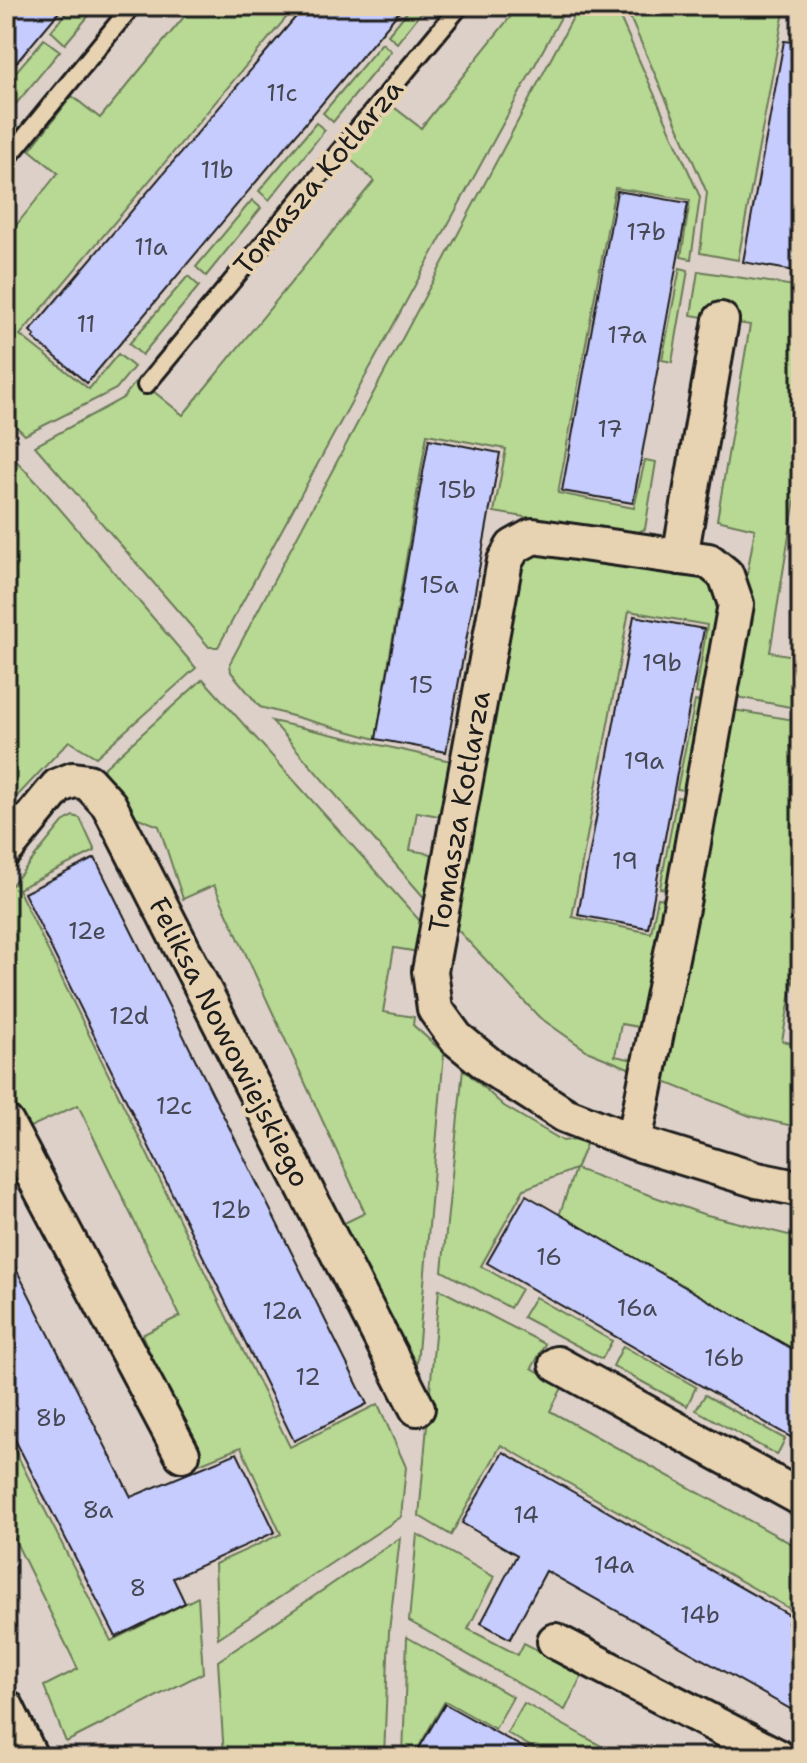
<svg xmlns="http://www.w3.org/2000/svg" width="807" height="1763" font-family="'Shantell Sans',sans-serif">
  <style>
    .green { fill: #b7d993; stroke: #6a7a58; stroke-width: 2 }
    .building { fill: #c6ccfe; stroke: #1c1c1c; stroke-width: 2 }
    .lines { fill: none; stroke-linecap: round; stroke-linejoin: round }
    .service-casing { stroke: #1c1c1c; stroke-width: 22 }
    .minor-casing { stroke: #1c1c1c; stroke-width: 40 }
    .service { stroke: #e7d2b1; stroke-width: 16 }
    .minor { stroke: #e7d2b1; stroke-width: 34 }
    .labels { text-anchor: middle; stroke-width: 8; stroke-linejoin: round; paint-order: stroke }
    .number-label { font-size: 24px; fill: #464854 }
    .street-label { font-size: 28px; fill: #1c1c1c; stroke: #e7d2b1 }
  </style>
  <rect width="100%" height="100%" fill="#ddd0c8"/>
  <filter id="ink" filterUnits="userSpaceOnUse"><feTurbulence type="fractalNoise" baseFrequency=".0125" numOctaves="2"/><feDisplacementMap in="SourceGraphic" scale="16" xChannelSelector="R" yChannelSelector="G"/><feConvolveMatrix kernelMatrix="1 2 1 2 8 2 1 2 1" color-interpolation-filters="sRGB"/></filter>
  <g filter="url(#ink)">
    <g class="green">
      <polygon points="72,6 97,6 65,44 51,31"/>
      <polygon points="193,6 296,6 20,335 89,389 118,354 134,367 116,389 25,435 6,417 6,238 58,173 30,150 72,96 100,118"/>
      <polygon points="412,6 426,6 397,43 388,35"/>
      <polygon points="519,6 567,6 218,647 209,647 35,446 123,398 138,379 183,415 374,181 348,157 391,105 421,128"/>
      <polygon points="579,6 615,6 700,197 691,259 681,257 690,200 615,188 558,493 634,508 645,460 656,462 645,529 631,535 494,512 506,449 427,434 376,739 260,707 231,672 230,663"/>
      <polygon points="625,6 785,6 738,260 700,253 707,193"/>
      <polygon points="44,39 60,51 6,116 6,83"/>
      <polygon points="382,43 391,51 333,122 323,113"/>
      <polygon points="316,123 325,130 269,200 259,191"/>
      <polygon points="252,200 261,208 206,276 196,267"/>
      <polygon points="680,268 688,270 672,362 662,360"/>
      <polygon points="698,271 801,287 801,462 770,652 801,657 801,709 726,695 755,529 717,520 750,325 691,315"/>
      <polygon points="188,276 199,286 142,355 129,344"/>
      <polygon points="6,450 42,488 196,668 96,757 69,741 6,808"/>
      <polygon points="522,550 705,567 727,604 712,697 696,693 707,625 629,611 572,917 651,933 658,898 676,901 650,1029 621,1024 615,1056 643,1062 641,1073 589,1052 539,1017 454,926"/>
      <polygon points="203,679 429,931 425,953 394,948 383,1012 414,1017 413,1025 444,1053 415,1387 334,1228 365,1213 214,885 183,899 159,826 120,811 103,769"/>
      <polygon points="695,701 711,704 696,792 677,789"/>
      <polygon points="727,709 801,721 801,939 782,1041 801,1045 801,1128 750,1116 657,1079"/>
      <polygon points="272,721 460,763 450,818 417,812 410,850 442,856 433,908"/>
      <polygon points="677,797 694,800 677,892 660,888"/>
      <polygon points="73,816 80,818 95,851 18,889 290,1447 378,1404 406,1467 401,1517 218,1638 215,1564 281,1534 241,1447 199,1464 142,1335 180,1316 78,1105 28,1128 6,1086 6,892 63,822"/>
      <polygon points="463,1069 504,1106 563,1141 589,1137 576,1169 703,1214 801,1238 801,1353 558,1219 575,1169 524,1189 481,1266 521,1289 510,1308 442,1271"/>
      <polygon points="439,1289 545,1344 532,1368 563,1386 550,1411 801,1549 801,1615 501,1445 451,1535 419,1516"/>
      <polygon points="535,1297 612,1341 602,1359 523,1317"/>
      <polygon points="623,1346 696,1387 687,1406 613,1366"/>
      <polygon points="705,1395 785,1439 777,1455 696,1410"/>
      <polygon points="6,1433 111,1641 198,1597 203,1673 66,1742 44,1686 78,1669 6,1522"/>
      <polygon points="417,1534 494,1577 468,1629 518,1655 524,1643 583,1673 565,1710 409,1621"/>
      <polygon points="400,1538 389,1631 384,1757 254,1757 249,1747 230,1757 224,1757 218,1661"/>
      <polygon points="407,1637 513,1697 495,1729 445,1701 413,1757 403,1757"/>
      <polygon points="524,1703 603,1747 598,1757 549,1757 507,1733"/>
    </g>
    <g class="building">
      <polygon points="6,6 64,6 6,75"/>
      <polygon points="305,6 404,6 87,383 33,338 35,336 30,331"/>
      <polygon points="784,41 801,43 801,272 743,262"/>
      <polygon points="617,191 688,203 633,503 562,491"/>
      <polygon points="429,439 500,453 446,752 376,739"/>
      <polygon points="634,616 704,629 648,928 578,915"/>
      <polygon points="95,858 367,1404 294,1441 24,893"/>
      <polygon points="526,1195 801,1354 801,1443 487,1263"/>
      <polygon points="6,1249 131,1497 237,1453 275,1532 173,1578 185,1603 116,1637 6,1422"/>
      <polygon points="503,1452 791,1616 788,1622 801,1629 801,1715 546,1571 510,1639 481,1623 517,1555 462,1523"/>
      <polygon points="445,1704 540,1757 414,1757"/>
    </g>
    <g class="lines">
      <defs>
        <g id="service">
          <polyline points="6,160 132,6"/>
          <polyline points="146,385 460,6"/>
        </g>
        <g id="minor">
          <polyline points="680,557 721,320"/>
          <polyline points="6,849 58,786 73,780 88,782 109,805 417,1408"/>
          <polyline points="6,1123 182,1454"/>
          <polyline points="634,1142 683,898 736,604 726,575 709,561 533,536 513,547 505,561 430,971 435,1009 456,1038 495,1070 565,1115 634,1142 757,1180 801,1189"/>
          <polyline points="557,1364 801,1498"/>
          <polyline points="555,1641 778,1757"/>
          <polyline points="6,1707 30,1757"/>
        </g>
      </defs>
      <use href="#service" class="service-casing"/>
      <use href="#minor" class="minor-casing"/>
      <use href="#service" class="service"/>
      <use href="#minor" class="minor"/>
    </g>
  </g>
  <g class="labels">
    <g class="number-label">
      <text x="282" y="101">11c</text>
      <text x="217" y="178">11b</text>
      <text x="646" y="240">17b</text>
      <text x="151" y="255">11a</text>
      <text x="86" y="332">11</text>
      <text x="627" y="343">17a</text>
      <text x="610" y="437">17</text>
      <text x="457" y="498">15b</text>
      <text x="439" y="593">15a</text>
      <text x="662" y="671">19b</text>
      <text x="421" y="693">15</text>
      <text x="644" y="769">19a</text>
      <text x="625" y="869">19</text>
      <text x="87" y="939">12e</text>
      <text x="129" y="1024">12d</text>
      <text x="174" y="1114">12c</text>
      <text x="231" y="1218">12b</text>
      <text x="549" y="1265">16</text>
      <text x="637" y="1316">16a</text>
      <text x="282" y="1319">12a</text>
      <text x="724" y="1366">16b</text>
      <text x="308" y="1385">12</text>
      <text x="51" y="1426">8b</text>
      <text x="98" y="1518">8a</text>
      <text x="526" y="1523">14</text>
      <text x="614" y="1573">14a</text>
      <text x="138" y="1596">8</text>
      <text x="700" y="1623">14b</text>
    </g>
    <g class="street-label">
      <text transform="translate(318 177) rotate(-50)" y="10">Tomasza Kotlarza</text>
      <text transform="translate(459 812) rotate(-80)" y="10">Tomasza Kotlarza</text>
      <text transform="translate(230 1042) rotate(63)" y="10">Feliksa Nowowiejskiego</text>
    </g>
  </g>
  <rect width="807" height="1763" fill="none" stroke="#e7d2b1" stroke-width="32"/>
  <rect x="16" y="16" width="775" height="1731" fill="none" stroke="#1c1c1c" stroke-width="3" filter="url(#ink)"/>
</svg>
